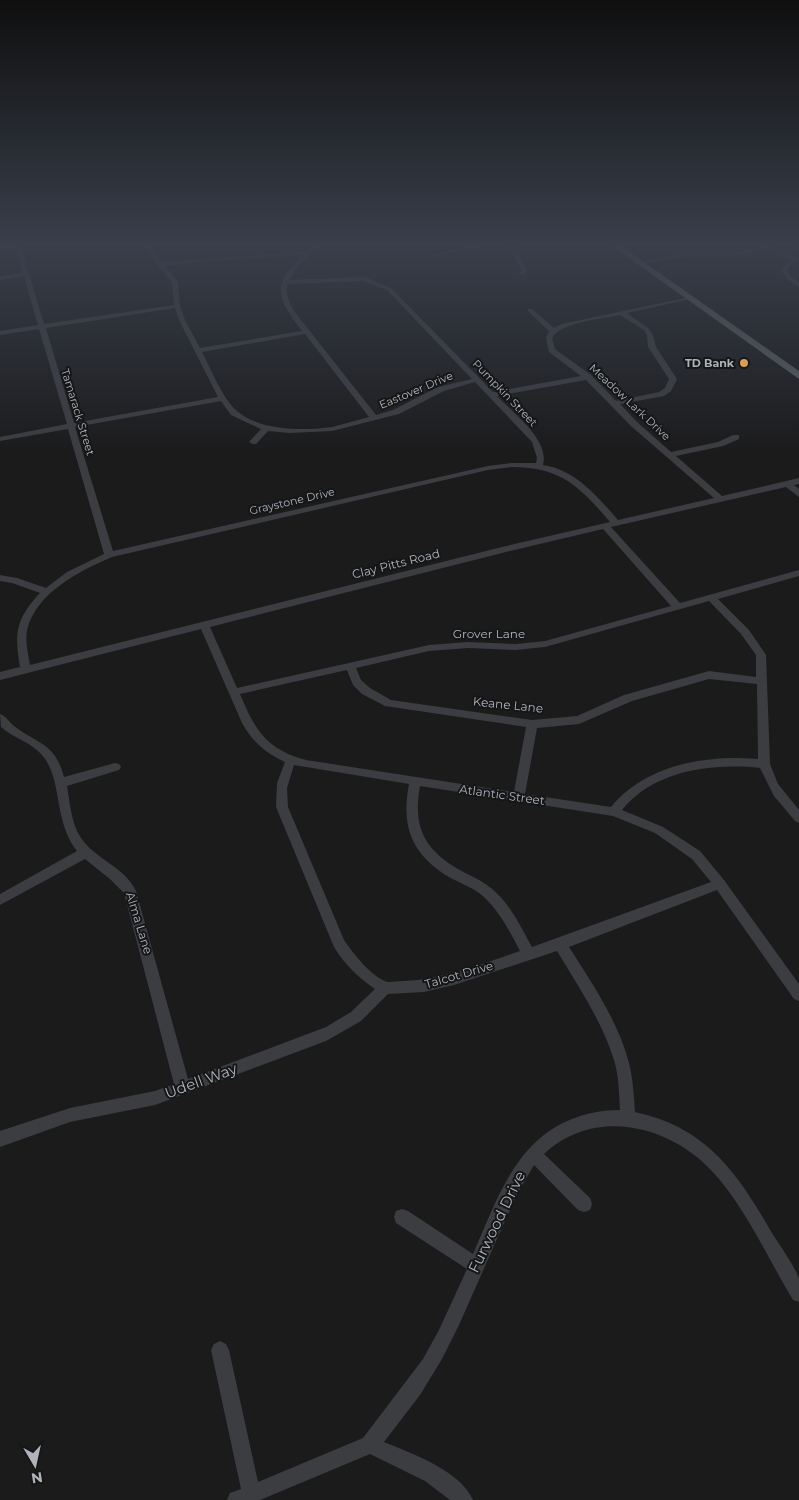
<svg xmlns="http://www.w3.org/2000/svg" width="799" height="1500" font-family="Montserrat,sans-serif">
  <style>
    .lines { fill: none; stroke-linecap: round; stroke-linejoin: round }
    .minor { fill: #3c3d41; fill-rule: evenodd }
    .major { fill: #585b5f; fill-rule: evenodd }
    .poi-dot { fill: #dc9c52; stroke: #151617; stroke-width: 2 }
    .labels { text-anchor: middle; stroke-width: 4; stroke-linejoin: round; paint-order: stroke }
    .far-poi-label { font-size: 11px; font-weight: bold; fill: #afb4ba; stroke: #151617; text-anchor: end }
    .far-street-label { font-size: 11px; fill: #afb4ba; stroke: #151617 }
    .street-label { font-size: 12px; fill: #afb4ba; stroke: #151617 }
    .near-street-label { font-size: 15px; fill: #afb4ba; stroke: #151617 }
  </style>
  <rect width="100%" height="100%" fill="#1b1b1c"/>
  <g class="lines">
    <g class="minor">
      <path d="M 26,243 L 43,243 L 21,247 L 44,324 L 174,305 L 172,282 L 155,262 L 143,243 L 149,243 L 162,263 L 193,259 L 307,252 L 317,243 L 324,243 L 298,266 L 289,280 L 364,277 L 391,288 L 493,392 L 581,376 L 549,352 L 546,338 L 549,331 L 528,311 L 528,309 L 532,309 L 554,328 L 562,324 L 690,297 L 690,299 L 627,313 L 648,328 L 653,335 L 656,347 L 677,379 L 671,391 L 664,396 L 620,404 L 637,422 L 671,452 L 718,442 L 733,435 L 739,435 L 739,439 L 723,446 L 676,456 L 722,496 L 799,478 L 799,484 L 794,485 L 799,489 L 799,497 L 786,487 L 611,527 L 680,603 L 799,570 L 799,576 L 718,599 L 749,630 L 766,655 L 770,764 L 778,784 L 799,810 L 799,823 L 795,821 L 774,796 L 760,768 C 713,763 654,770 622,810 L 663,827 L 700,851 L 724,880 L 799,984 L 799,1001 L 794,999 L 717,890 L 569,947 C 592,983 618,1021 629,1063 C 633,1079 634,1096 635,1112 C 707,1127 738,1174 772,1233 C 778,1243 797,1269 799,1279 C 799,1286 799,1295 799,1302 L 793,1300 C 769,1260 749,1215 719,1179 C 677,1127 597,1104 544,1154 L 590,1198 L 592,1204 L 590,1210 L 584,1212 L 578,1210 L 534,1165 L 516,1196 L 459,1325 L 442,1359 L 420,1395 L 384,1442 C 411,1453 461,1471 473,1500 L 450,1500 L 425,1481 L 370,1454 L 260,1500 L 227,1500 L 230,1493 L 241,1489 L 211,1350 L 214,1344 L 220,1341 L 226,1344 L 229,1350 L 258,1482 L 363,1438 L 423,1359 L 439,1330 L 467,1269 L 396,1223 L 394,1217 L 396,1211 L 402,1209 L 408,1211 L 473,1254 C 496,1202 515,1141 572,1119 C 587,1113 603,1110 620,1110 C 619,1094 619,1076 614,1060 C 602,1021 578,986 557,951 L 454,985 L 424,992 L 388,994 L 361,1021 L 326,1041 L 155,1105 L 70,1122 L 0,1147 L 0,1131 L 70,1108 L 155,1091 L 174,1084 L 124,893 L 111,880 L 85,859 L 0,905 L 0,894 L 77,851 C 53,821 63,779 42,755 C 31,742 13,738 1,727 L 0,714 C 6,716 9,722 14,726 C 39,745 55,743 64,777 L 115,763 L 119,764 L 121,767 L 119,770 L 67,786 C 70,803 71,823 81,838 C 95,859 125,867 136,891 L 188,1079 L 326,1027 L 351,1012 L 375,989 C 358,977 345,965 334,947 L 276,807 L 277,783 L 285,762 C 265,753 252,741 242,723 L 201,629 L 0,680 L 0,672 L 20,667 C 14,633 16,619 40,593 L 12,583 L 0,581 L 0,575 L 17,578 L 46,588 L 67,572 L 104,554 L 68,429 L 0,441 L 0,437 L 67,424 L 39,329 L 0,335 L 0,331 L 38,325 L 24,276 L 0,280 L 0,276 L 23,273 L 16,248 L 0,250 L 0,246 ZM 303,255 C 270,286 277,298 302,331 L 200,348 L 185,320 L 180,306 L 178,282 L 165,266 L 193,263 ZM 363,281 L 387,290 L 472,379 L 438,387 L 393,410 L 376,415 L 294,311 C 289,302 285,295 288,284 ZM 175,308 L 179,320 L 218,397 L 74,423 L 46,328 ZM 620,315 L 644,330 L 647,335 L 648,347 L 669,379 L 665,388 L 659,392 L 616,401 L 591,375 L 555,349 L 552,338 C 561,322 602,319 620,315 ZM 305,334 L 369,417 C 357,420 345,424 332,427 C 305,431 259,431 237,411 C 222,398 211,369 202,352 ZM 586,380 L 631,426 L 714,498 L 618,520 C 598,497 576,470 543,465 C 550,440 513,413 497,396 ZM 475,382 L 532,442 L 537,458 L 536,463 L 511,463 L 488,466 L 113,551 L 75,427 L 221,401 L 231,415 L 261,429 L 249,442 L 253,444 L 256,444 L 268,431 L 290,433 L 332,431 L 399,414 L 444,391 ZM 511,467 C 561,467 579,486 610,522 L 502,547 L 30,665 C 28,654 25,641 27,630 C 36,593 79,571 112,557 L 488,470 ZM 603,529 L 671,606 L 545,641 L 516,644 L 468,642 L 429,645 L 237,688 L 210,627 L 502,553 ZM 709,601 L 741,634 L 756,655 L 756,677 L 709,671 L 624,695 L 577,716 L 532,720 L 391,700 L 370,688 L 361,680 L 356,668 L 429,651 L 468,648 L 516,650 L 545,647 ZM 347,670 L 353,685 L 362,694 L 385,706 L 526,727 L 514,792 L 306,760 C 266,749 255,730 240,694 ZM 709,679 L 757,684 L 758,759 C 707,754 645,765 611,807 L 525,794 L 537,728 L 579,724 L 632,701 ZM 294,765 L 409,784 C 401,826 411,853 447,876 C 459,883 473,887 484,897 C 500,912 510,932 520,951 C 482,964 444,979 404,981 C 399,981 393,982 388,982 C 373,979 352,952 344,940 L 288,807 L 287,788 ZM 420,786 L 613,816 L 655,833 L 692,859 L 711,882 L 532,947 C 520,926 510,903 491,888 C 481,880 469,875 458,869 C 423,848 413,826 420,786 Z"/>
      <polygon points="484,243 496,243 430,258 427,256"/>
      <polygon points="502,243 508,243 518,253 527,270 524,275 519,274 521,270 513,255"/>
      <polygon points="760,243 765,243 778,252 799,257 799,261 796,260 787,270 792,278 799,282 799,287 788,280 781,270 790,259 774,254 767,250 733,257 686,257 640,264 637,262 686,253 733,253 763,247"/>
    </g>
    <polygon class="major" points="608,243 617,243 799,371 799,379"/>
  </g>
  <linearGradient id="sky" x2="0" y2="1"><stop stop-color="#0f0f0f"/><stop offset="0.54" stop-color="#393f4b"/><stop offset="1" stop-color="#393f4b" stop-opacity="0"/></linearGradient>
  <rect width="799" height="453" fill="url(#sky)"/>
  <circle class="poi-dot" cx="744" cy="363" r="5"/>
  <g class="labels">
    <g class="far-poi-label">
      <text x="734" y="367">TD Bank</text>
    </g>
    <g class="far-street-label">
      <text transform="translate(416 390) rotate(-23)" y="4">Eastover Drive</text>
      <text transform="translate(505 393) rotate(46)" y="4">Pumpkin Street</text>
      <text transform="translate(630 402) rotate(43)" y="4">Meadow Lark Drive</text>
      <text transform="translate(78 412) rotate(73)" y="4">Tamarack Street</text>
      <text transform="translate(292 501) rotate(-13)" y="4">Graystone Drive</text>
    </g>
    <g class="street-label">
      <text transform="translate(396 564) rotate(-14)" y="4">Clay Pitts Road</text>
      <text x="489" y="638">Grover Lane</text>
      <text transform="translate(508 705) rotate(6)" y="4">Keane Lane</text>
      <text transform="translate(502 795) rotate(8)" y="4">Atlantic Street</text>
      <text transform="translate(139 923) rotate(73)" y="4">Alma Lane</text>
      <text transform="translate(459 975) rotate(-16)" y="4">Talcot Drive</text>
    </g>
    <g class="near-street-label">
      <text transform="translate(201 1081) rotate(-20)" y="5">Udell Way</text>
      <text transform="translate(497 1222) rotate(-64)" y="5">Furwood Drive</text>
    </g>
  </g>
  <g transform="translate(35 1465) rotate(171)" stroke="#151617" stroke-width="4" paint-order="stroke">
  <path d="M0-4L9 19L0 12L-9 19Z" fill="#afb4ba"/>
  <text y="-8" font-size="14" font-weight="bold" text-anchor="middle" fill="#afb4ba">N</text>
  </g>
</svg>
